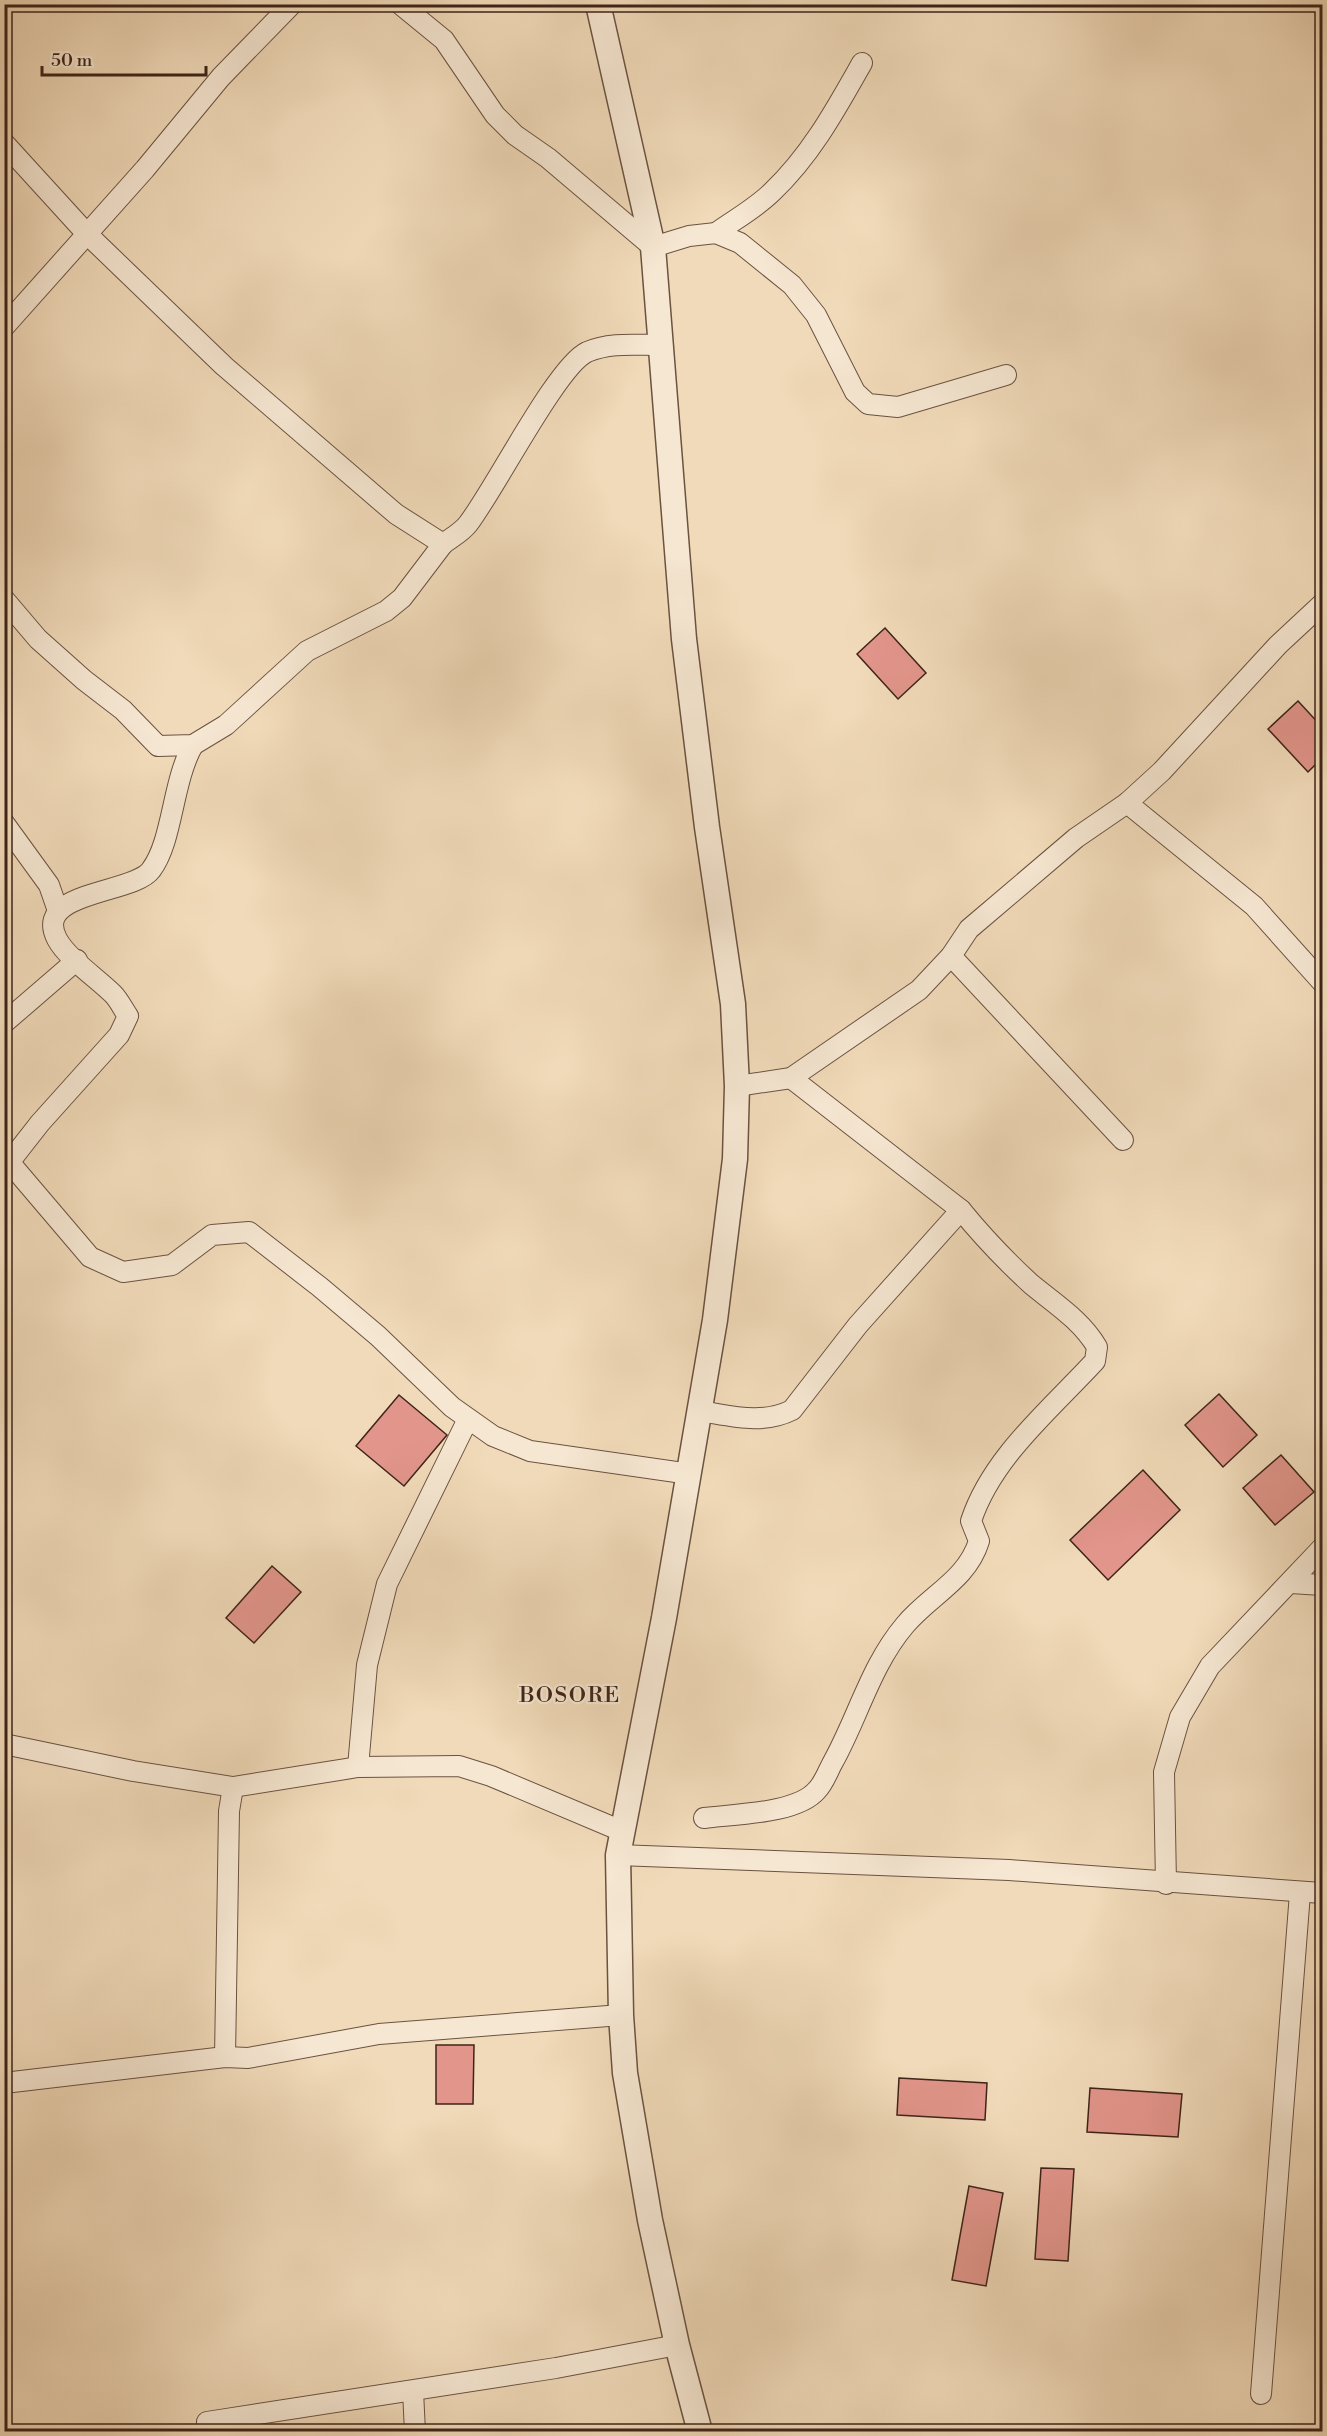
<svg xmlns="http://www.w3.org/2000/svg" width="1327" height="2436" font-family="'Libre Bodoni',serif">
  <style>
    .building { fill: #e2958b; stroke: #3e2419; stroke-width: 1.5 }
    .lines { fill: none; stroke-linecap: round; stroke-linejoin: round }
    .minor-casing { stroke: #6b5241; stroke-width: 22 }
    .tertiary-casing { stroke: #6b5241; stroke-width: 27 }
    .minor { stroke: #f6e7d2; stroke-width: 20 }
    .tertiary { stroke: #f6e7d2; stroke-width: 24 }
    .labels { text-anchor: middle; stroke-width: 4.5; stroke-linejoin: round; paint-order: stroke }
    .quarter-label { font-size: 22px; letter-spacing: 1.5px; fill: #3e2419; stroke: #f6e7d2 }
  </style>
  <rect width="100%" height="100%" fill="#f1dab9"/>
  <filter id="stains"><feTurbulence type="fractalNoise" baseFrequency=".00333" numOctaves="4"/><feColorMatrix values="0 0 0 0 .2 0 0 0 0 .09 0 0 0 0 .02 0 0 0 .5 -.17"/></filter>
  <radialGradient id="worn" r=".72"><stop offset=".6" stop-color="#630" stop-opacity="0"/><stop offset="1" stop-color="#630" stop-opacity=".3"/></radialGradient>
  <g class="building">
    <polygon points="885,628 926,673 898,699 857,654"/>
    <polygon points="1298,701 1322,727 1322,758 1308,772 1268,729"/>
    <polygon points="1219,1394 1257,1435 1223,1467 1185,1425"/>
    <polygon points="399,1395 447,1435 404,1486 356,1446"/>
    <polygon points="1281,1455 1314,1492 1275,1525 1243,1488"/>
    <polygon points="1143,1470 1180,1510 1108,1580 1070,1540"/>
    <polygon points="272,1566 301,1592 254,1643 226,1618"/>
    <polygon points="436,2045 474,2045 473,2104 436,2104"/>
    <polygon points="899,2078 987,2083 985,2120 897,2115"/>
    <polygon points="1090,2088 1182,2094 1178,2137 1087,2132"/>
    <polygon points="1041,2168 1074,2169 1068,2261 1035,2259"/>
    <polygon points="969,2186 1003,2193 986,2286 952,2280"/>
  </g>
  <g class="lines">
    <defs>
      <g id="minor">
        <polyline points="400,4 444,40 495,115 515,135 548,158 653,247 689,236 716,233 740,243 792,285 816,315 855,392 868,404 898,407 1006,375"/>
        <path d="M 4,143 L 87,234 L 224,366 L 396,514 L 443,544 C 451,538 462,532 468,524 C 495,489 557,366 587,352 C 610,342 635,345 659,345"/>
        <path d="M 716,233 C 734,220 756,208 772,192 C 811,155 836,109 862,63"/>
        <polyline points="4,327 145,169 221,77 292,4"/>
        <polyline points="4,599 38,639 84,680 123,710 158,746 193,745 226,725 307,651 386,611 402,598 443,544"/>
        <polyline points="1127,803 1254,906 1322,982"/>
        <polyline points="4,823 49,885 58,911"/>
        <polyline points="951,956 1123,1140"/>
        <polyline points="4,1023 77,960"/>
        <polyline points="737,1086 791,1078 919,990 951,956 969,929 1076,838 1127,803 1162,771 1278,645 1322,604"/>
        <polyline points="10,1163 90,1257 123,1272 172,1265 212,1235 249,1232 320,1287 378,1336 452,1407 493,1436 530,1451 690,1474"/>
        <path d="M 4,1169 L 40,1123 L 119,1035 L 128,1016 C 123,1009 119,1000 113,994 C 97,978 67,958 57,939 C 32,891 134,894 151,870 C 173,841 172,782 193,745"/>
        <path d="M 700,1411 C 732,1416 762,1425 792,1410 L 858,1325 L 961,1210 L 791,1078"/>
        <polyline points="1291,1583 1322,1585"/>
        <polyline points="4,1744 133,1771 233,1787 358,1767 459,1766 491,1776 624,1832"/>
        <polyline points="358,1767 367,1665 387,1584 468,1419"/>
        <path d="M 704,1818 C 734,1814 797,1814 817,1790 C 824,1783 828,1771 833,1762 C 858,1717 871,1665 905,1625 C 930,1595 967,1580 979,1541 L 971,1521 C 992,1457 1050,1410 1095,1361 L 1097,1347 C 1081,1320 1055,1304 1031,1284 C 1006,1261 983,1237 961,1210"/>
        <polyline points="618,1855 1009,1870 1322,1893"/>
        <polyline points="1166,1884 1164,1772 1180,1717 1210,1666 1322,1548"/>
        <polyline points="225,2057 229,1811 233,1787"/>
        <polyline points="4,2083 225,2057 248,2058 379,2034 621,2015"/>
        <polyline points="413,2391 415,2432"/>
        <polyline points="1261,2394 1300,1893"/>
        <polyline points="207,2422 556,2368 677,2345"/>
      </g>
      <polyline id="tertiary" points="598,4 653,247 684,639 707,827 733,1004 737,1086 735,1159 715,1320 664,1618 618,1855 621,2015 625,2073 650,2220 677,2345 700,2432"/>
    </defs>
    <use href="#minor" class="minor-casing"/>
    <use href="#tertiary" class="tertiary-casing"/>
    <use href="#minor" class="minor"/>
    <use href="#tertiary" class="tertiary"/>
  </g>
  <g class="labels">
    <g class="quarter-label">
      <text x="570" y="1702">BOSORE</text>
    </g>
  </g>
  <rect width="1327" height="2436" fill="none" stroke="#f1dab9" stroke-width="24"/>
  <rect x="6" y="6" width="1315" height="2424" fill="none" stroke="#3e2419" stroke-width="3"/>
  <rect x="12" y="12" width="1303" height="2412" fill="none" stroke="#3e2419" stroke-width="1.5"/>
  <path d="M42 66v9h164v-9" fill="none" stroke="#3e2419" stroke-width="3"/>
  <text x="51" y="66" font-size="18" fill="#3e2419" stroke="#f6e7d2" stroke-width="4.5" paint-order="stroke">50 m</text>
  <rect width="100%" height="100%" filter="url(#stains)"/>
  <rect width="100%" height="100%" fill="url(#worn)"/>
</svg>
